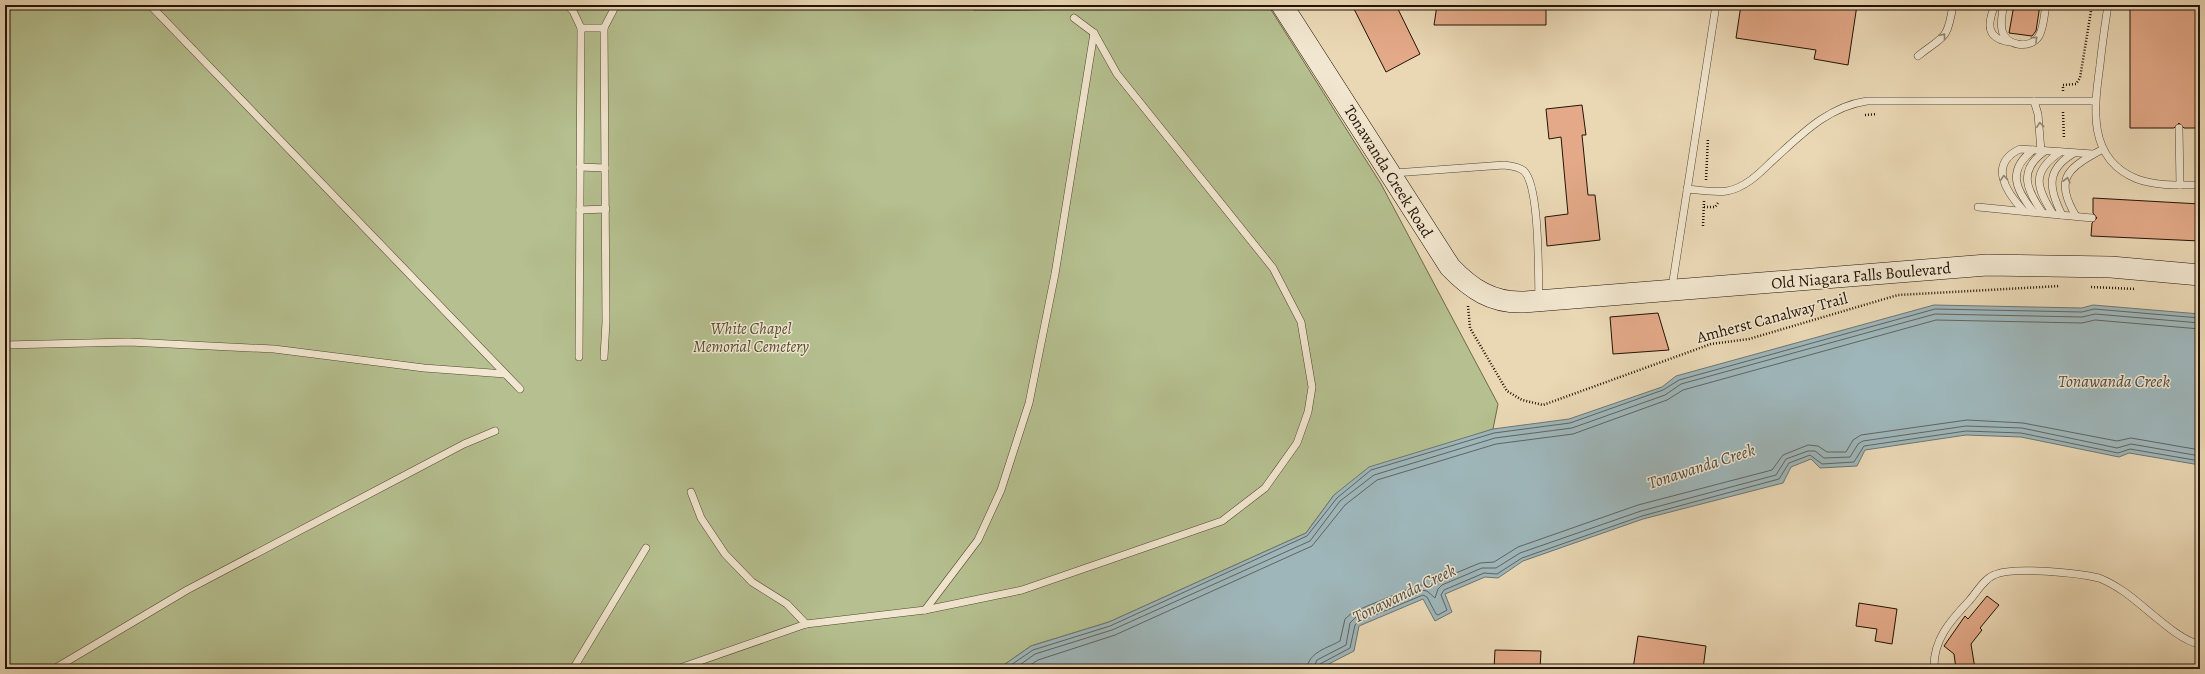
<svg xmlns="http://www.w3.org/2000/svg" width="2205" height="674" font-family="Alegreya,serif">
  <style>
    .green { fill: #b5bf8f; stroke: #6c694a }
    .water { fill: #9eb6ba; stroke: #6c7572 }
    .lines { fill: none; stroke-linecap: round; stroke-linejoin: round }
    .shore { stroke: #606460; stroke-width: 1 }
    .building { fill: #e3a988; stroke: #221306 }
    .lane-casing { stroke: #544432; stroke-width: 8 }
    .secondary-casing { stroke: #221306; stroke-width: 22 }
    .path { stroke: #221306; stroke-width: 2.5; stroke-dasharray: 1 2; stroke-linecap: butt }
    .lane { stroke: #f1e6cf; stroke-width: 7 }
    .secondary { stroke: #f1e6cf; stroke-width: 21 }
    .oneway { stroke: #948775 }
    .labels { text-anchor: middle; stroke-width: 3; stroke-linejoin: round; paint-order: stroke }
    .street-label { font-size: 16px; fill: #221306; stroke: #f1e6cf }
    .park-label { font-size: 16px; font-style: italic; fill: #554f36; stroke: #f1e6cf }
    .water-label { font-size: 17px; font-style: italic; fill: #4d4c45; stroke: #f1e6cf }
  </style>
  <rect width="100%" height="100%" fill="#ead8b5"/>
  <filter id="stains"><feTurbulence type="fractalNoise" baseFrequency=".005" numOctaves="4"/><feColorMatrix values="0 0 0 0 .2 0 0 0 0 .09 0 0 0 0 .02 0 0 0 .5 -.17"/></filter>
  <radialGradient id="worn" r=".72"><stop offset=".6" stop-color="#630" stop-opacity="0"/><stop offset="1" stop-color="#630" stop-opacity=".3"/></radialGradient>
  <polygon class="green" points="5,5 1268,5 1381,184 1498,404 1493,429 1449,444 1334,495 1306,533 1109,622 1031,646 998,669 5,669"/>
  <polygon class="water" points="1934,305 2082,308 2093,305 2200,314 2200,465 2129,453 2119,457 2021,437 1966,435 1865,450 1857,466 1820,468 1811,459 1791,467 1783,483 1643,519 1523,561 1498,578 1485,577 1445,594 1452,612 1435,621 1423,599 1359,626 1354,651 1319,669 998,669 1031,646 1109,622 1306,533 1334,495 1369,467 1493,429 1569,419 1662,387 1676,376"/>
  <g class="lines">
    <g class="shore">
      <polyline points="1005,669 1033,650 1110,626 1307,536 1337,498 1371,470 1494,433 1570,423 1663,390 1679,380 1935,309 2082,312 2094,309 2200,318"/>
      <polyline points="1014,669 1035,654 1112,630 1310,541 1340,501 1374,475 1495,438 1572,428 1665,395 1681,384 1935,314 2082,317 2095,314 2200,323"/>
      <polyline points="1024,669 1038,660 1115,635 1312,546 1345,505 1377,480 1496,444 1573,434 1667,400 1683,390 1936,320 2082,323 2095,320 2200,329"/>
      <path d="M 1307,669 C 1308,652 1328,648 1340,641 L 1345,619 L 1353,612 L 1418,585 L 1432,586 L 1439,580 L 1480,563 L 1494,562 L 1518,547 L 1638,505 L 1772,470 L 1783,455 L 1808,445 L 1818,446 L 1827,452 L 1846,452 L 1853,440 L 1861,435 L 1967,420 L 2023,423 L 2117,441 L 2131,438 L 2200,450"/>
      <polyline points="1313,669 1317,660 1346,645 1350,623 1356,617 1421,590 1427,591 1435,598 1438,589 1442,585 1482,568 1496,568 1520,553 1641,511 1776,475 1786,459 1808,451 1815,451 1824,458 1850,457 1858,444 1863,441 1966,426 2022,428 2117,448 2131,444 2200,456"/>
      <polyline points="1318,669 1320,664 1350,648 1355,625 1358,622 1423,595 1427,597 1436,614 1438,615 1447,610 1441,595 1444,590 1484,573 1497,574 1522,558 1642,516 1779,479 1789,463 1810,455 1822,464 1854,462 1864,446 1966,431 2021,433 2118,453 2130,449 2200,461"/>
    </g>
  </g>
  <g class="building">
    <polygon points="1352,5 1396,5 1420,54 1386,72"/>
    <polygon points="1437,5 1546,5 1546,25 1434,25"/>
    <polygon points="1741,5 1857,5 1848,65 1814,59 1816,50 1736,38"/>
    <polygon points="2014,5 2040,5 2036,31 2032,36 2009,33"/>
    <polygon points="2130,5 2200,5 2200,128 2184,128 2179,123 2174,128 2130,128"/>
    <polygon points="1582,105 1586,135 1582,135 1588,195 1595,195 1600,240 1547,246 1545,217 1568,214 1561,137 1549,139 1546,109"/>
    <polygon points="2093,198 2200,204 2200,241 2091,236 2092,223 2097,218 2093,213"/>
    <polygon points="1658,313 1669,350 1613,354 1610,317"/>
    <polygon points="1987,596 1999,605 1980,628 1982,630 1971,644 1975,669 1956,669 1954,654 1944,646 1965,616 1968,619"/>
    <polygon points="1859,603 1897,609 1892,644 1875,641 1877,629 1856,626"/>
    <polygon points="1638,636 1706,646 1703,669 1633,669"/>
    <polygon points="1495,650 1541,651 1540,669 1494,669"/>
  </g>
  <g class="lines">
    <defs>
      <g id="lane">
        <polyline points="150,5 520,389"/>
        <polyline points="567,5 573,11 581,28 579,357"/>
        <polyline points="970,5 977,7 1047,6"/>
        <path d="M 1995,5 C 1987,24 1986,38 2009,42"/>
        <path d="M 2003,5 C 2003,13 2000,21 2002,30 C 2005,46 2030,50 2039,36 C 2044,27 2044,15 2046,5"/>
        <path d="M 2108,5 C 2105,25 2102,45 2100,65 C 2094,108 2087,159 2137,179 C 2156,186 2180,185 2200,185"/>
        <polyline points="581,28 604,28"/>
        <path d="M 1918,56 C 1944,35 1947,42 1953,5"/>
        <polyline points="2034,101 2038,114 2041,151"/>
        <polyline points="2179,128 2180,185"/>
        <path d="M 2033,150 C 2007,170 2015,189 2033,211"/>
        <polyline points="580,167 605,168"/>
        <path d="M 1394,173 L 1504,165 C 1511,166 1518,166 1524,171 C 1540,187 1538,273 1539,298"/>
        <path d="M 1687,189 C 1700,190 1714,193 1727,191 C 1744,188 1758,175 1770,163 C 1799,137 1826,107 1867,101 L 2095,101"/>
        <polyline points="1978,207 2092,218"/>
        <polyline points="580,210 606,209"/>
        <path d="M 2023,210 C 2006,192 1988,164 2020,149 L 2093,154"/>
        <path d="M 2042,212 C 2026,189 2018,170 2045,151"/>
        <path d="M 2053,214 C 2036,187 2031,172 2060,152"/>
        <path d="M 2062,215 C 2049,189 2045,170 2074,153"/>
        <path d="M 2076,216 C 2052,177 2070,167 2103,149"/>
        <polyline points="1672,287 1716,5"/>
        <polyline points="5,345 129,342 274,349 424,368 505,374"/>
        <polyline points="604,357 606,322 604,28 616,5"/>
        <polyline points="691,492 701,518 725,554 752,582 787,604 806,624"/>
        <polyline points="925,610 978,540 1001,490 1029,403 1055,274 1094,33"/>
        <polyline points="54,669 187,590 464,444 495,431"/>
        <polyline points="573,669 646,548"/>
        <polyline points="677,669 806,624 925,610 1022,590 1222,521 1265,488 1297,443 1308,412 1312,387 1301,322 1273,268 1117,74 1094,33 1074,18"/>
        <path d="M 1934,669 C 1933,640 1950,621 1969,601 C 1976,593 1984,579 1994,575 C 2013,566 2078,573 2099,578 C 2107,581 2117,587 2123,591 C 2144,605 2179,642 2200,644"/>
      </g>
      <path id="secondary" d="M 1282,5 L 1450,267 C 1471,289 1492,303 1523,302 L 1987,265 L 2111,267 L 2200,275"/>
    </defs>
    <use href="#lane" class="lane-casing"/>
    <use href="#secondary" class="secondary-casing"/>
    <g class="path">
      <polyline points="2063,91 2063,85 2076,84 2080,78 2092,5"/>
      <polyline points="2063,112 2064,139"/>
      <polyline points="1865,115 1877,114"/>
      <polyline points="1706,180 1708,138"/>
      <polyline points="1704,207 1715,207 1718,203"/>
      <polyline points="1703,226 1704,201"/>
      <polyline points="2091,287 2136,289"/>
      <polyline points="1468,306 1470,328 1507,391 1522,400 1543,405 1711,344 1749,339 1898,295 2060,286"/>
    </g>
    <use href="#lane" class="lane"/>
    <use href="#secondary" class="secondary"/>
  </g>
  <defs><path id="oneway-chevron" d="M-2-3.5L2.5 0L-2 3.5" fill="none" stroke-width="1.6" stroke-linecap="round" stroke-linejoin="round"/></defs>
  <g class="oneway">
    <use href="#oneway-chevron" transform="translate(1943 36) rotate(-51)"/>
    <use href="#oneway-chevron" transform="translate(2035 39) rotate(-42)"/>
    <use href="#oneway-chevron" transform="translate(2040 125) rotate(-96)"/>
    <use href="#oneway-chevron" transform="translate(2004 178) rotate(-94)"/>
    <use href="#oneway-chevron" transform="translate(2067 180) rotate(-77)"/>
  </g>
  <g class="labels">
    <g class="street-label">
      <text transform="translate(1389 171) rotate(58)" y="6">Tonawanda Creek Road</text>
      <text transform="translate(1861 275) rotate(-5)" y="6">Old Niagara Falls Boulevard</text>
      <text transform="translate(1772 317) rotate(-15)" y="6">Amherst Canalway Trail</text>
    </g>
    <g class="park-label">
      <text x="751" y="334">White Chapel<tspan x="751" dy="18">Memorial Cemetery</tspan></text>
    </g>
    <g class="water-label">
      <text x="2114" y="387">Tonawanda Creek</text>
      <text transform="translate(1701 466) rotate(-18)" y="6">Tonawanda Creek</text>
      <text transform="translate(1404 593) rotate(-26)" y="6">Tonawanda Creek</text>
    </g>
  </g>
  <rect width="2205" height="674" fill="none" stroke="#ead8b5" stroke-width="20"/>
  <rect x="6" y="6" width="2193" height="662" fill="none" stroke="#221306" stroke-width="2"/>
  <rect x="10" y="10" width="2185" height="654" fill="none" stroke="#221306"/>
  <rect width="100%" height="100%" filter="url(#stains)"/>
  <rect width="100%" height="100%" fill="url(#worn)"/>
</svg>
